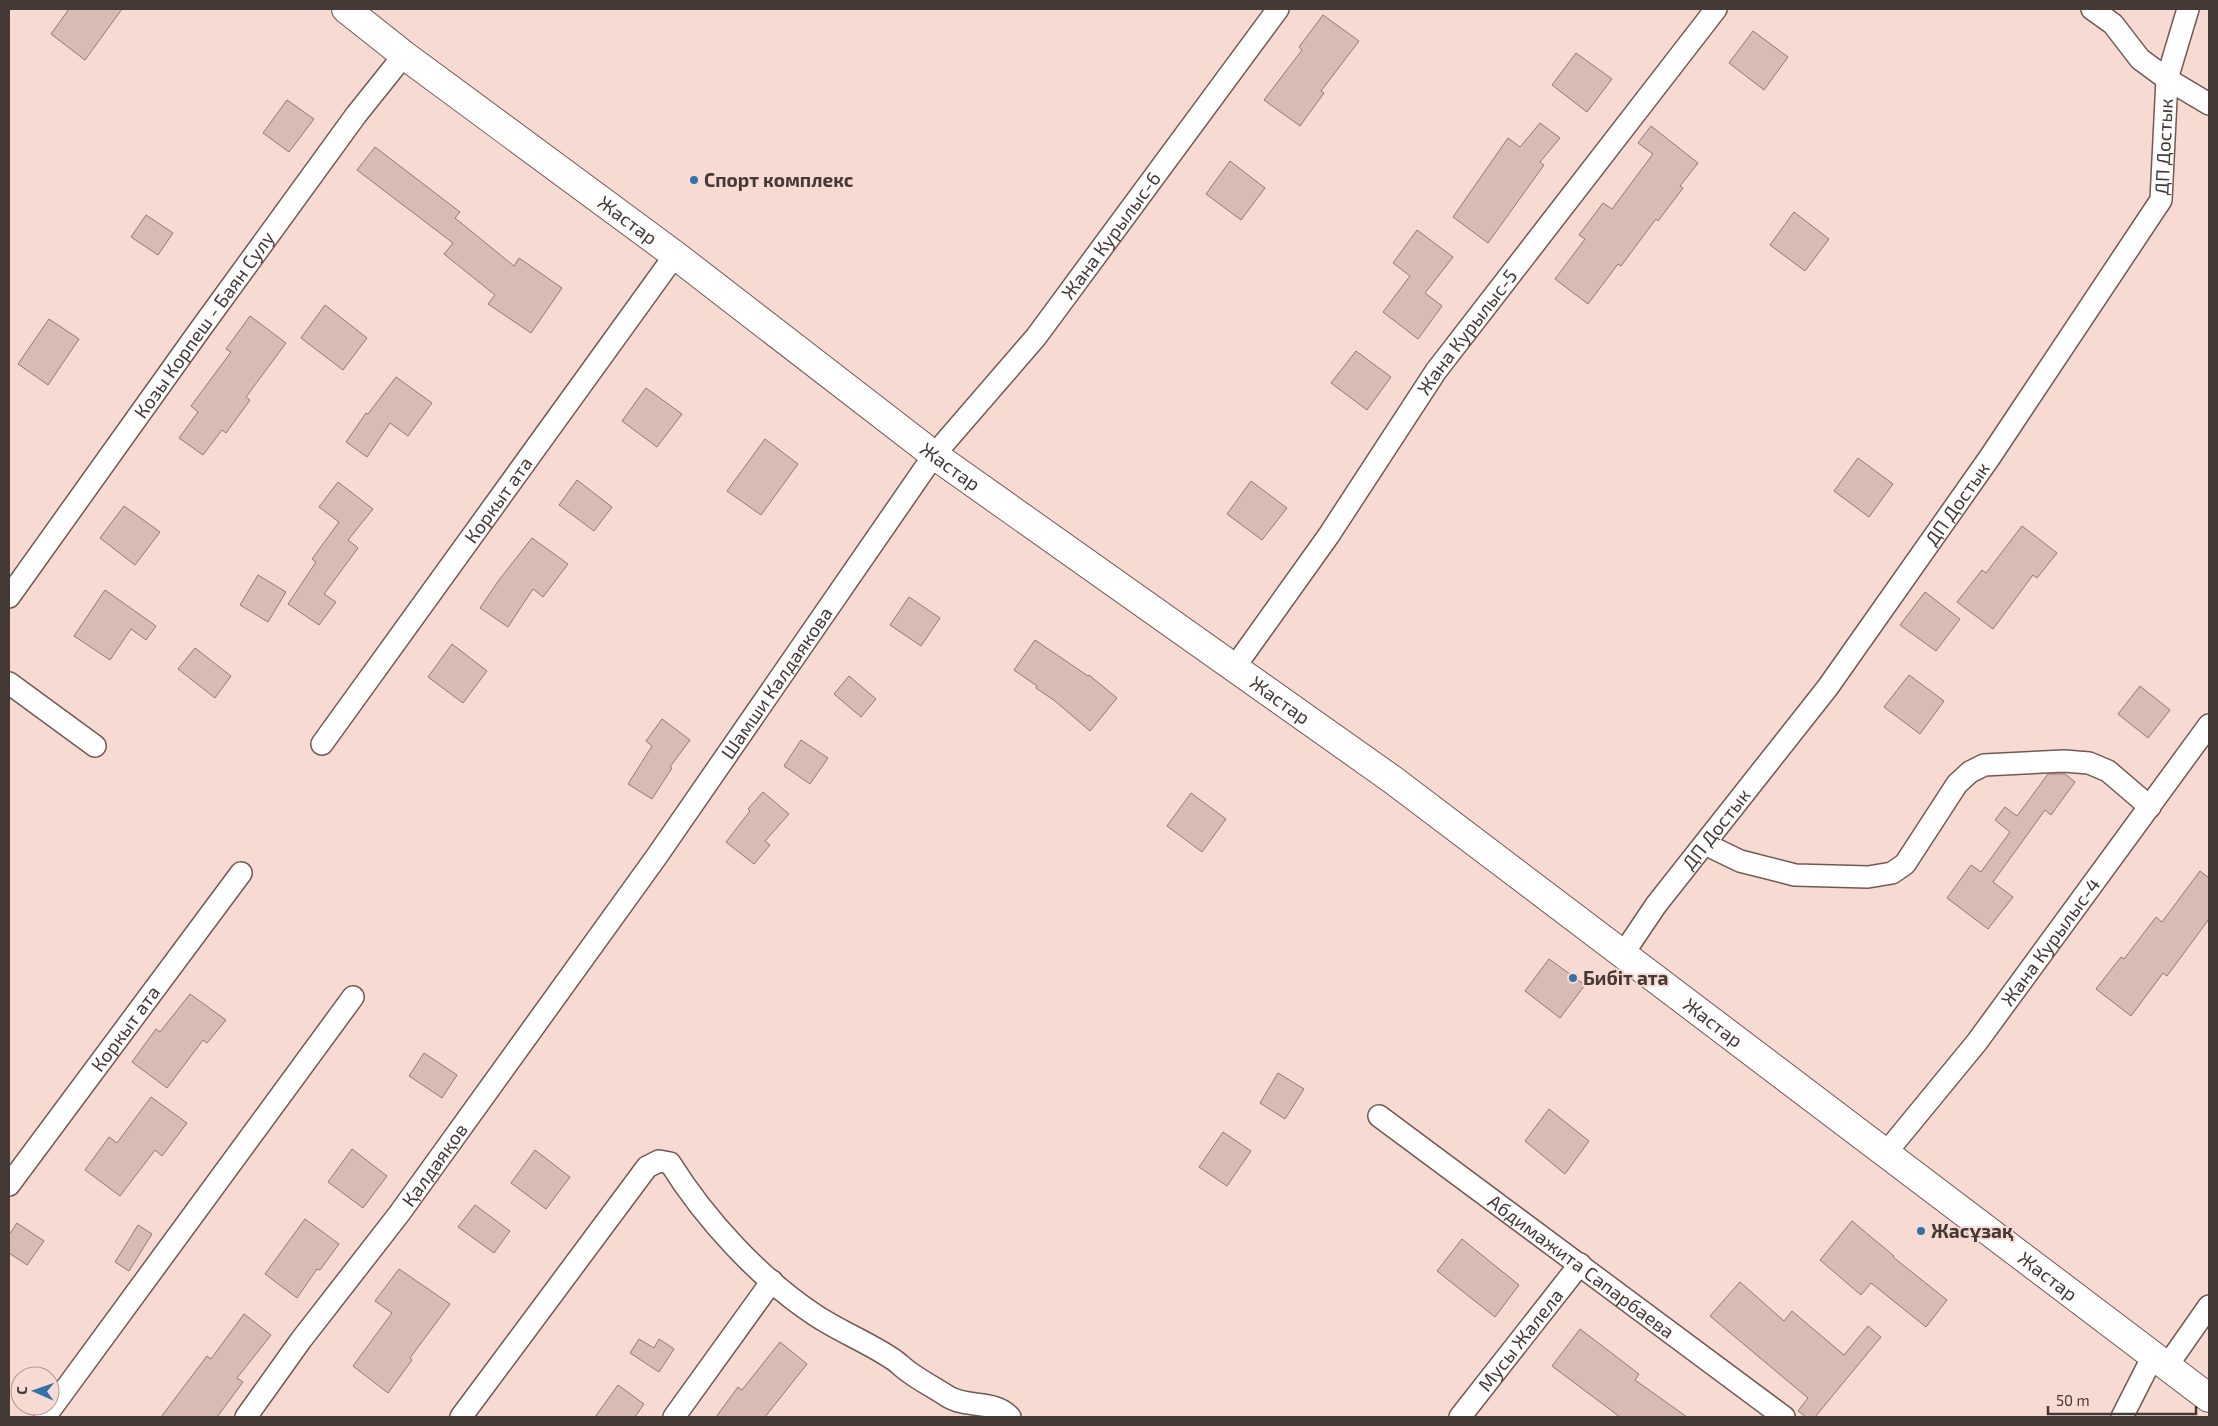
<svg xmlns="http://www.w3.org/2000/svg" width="2218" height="1426" font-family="'Exo 2',sans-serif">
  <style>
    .building { fill: #d8bcb4; stroke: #937971 }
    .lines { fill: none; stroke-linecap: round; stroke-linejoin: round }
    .minor-casing { stroke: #725952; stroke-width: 24 }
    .tertiary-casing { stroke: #725952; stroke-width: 30 }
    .minor { stroke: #fff; stroke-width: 21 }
    .tertiary { stroke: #fff; stroke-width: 28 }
    .poi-dot { fill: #3272a8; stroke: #f7dad1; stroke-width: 2 }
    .labels { text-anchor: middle; stroke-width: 4; stroke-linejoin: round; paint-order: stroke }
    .street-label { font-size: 19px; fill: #453936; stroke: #f7dad1 }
    .poi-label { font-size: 19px; font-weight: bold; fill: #453936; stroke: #f7dad1; text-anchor: start }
  </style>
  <rect width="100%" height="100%" fill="#f7dad1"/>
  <g class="building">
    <polygon points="69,9 122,9 85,60 51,34"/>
    <polygon points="1323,15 1359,41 1321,91 1324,93 1300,126 1264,100 1302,50 1299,47"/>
    <polygon points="1753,31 1788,57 1764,90 1729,63"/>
    <polygon points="1576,53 1612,79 1587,112 1552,85"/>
    <polygon points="287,100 314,119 289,152 263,133"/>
    <polygon points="1540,123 1560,138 1540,162 1544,165 1488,243 1453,217 1508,138 1520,147"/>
    <polygon points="1651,126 1698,163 1680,186 1683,188 1658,221 1656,219 1621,266 1618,264 1588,304 1555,279 1585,239 1579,235 1603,203 1612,209 1653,154 1638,143"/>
    <polygon points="375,147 460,212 455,218 514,266 519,258 562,288 531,333 488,304 495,295 444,254 453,243 357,170"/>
    <polygon points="1230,161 1265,188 1241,220 1206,194"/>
    <polygon points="1794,212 1829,239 1805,271 1770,245"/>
    <polygon points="146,215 173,233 158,255 131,237"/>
    <polygon points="1417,230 1453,257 1425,293 1442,306 1418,339 1383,312 1410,276 1393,263"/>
    <polygon points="325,305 367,338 343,370 301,338"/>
    <polygon points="250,316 286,343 246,397 250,400 226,433 222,430 203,455 179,438 198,412 191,406 231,352 226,349"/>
    <polygon points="49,319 79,339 48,385 18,364"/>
    <polygon points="1356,351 1391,377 1367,410 1331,383"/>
    <polygon points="396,377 432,403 408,436 390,423 367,457 346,442 366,413 368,414"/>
    <polygon points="646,388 682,414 657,447 622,421"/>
    <polygon points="765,439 798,464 761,515 727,491"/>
    <polygon points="1858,458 1893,484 1869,517 1834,491"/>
    <polygon points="577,480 612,507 594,531 559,505"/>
    <polygon points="1251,481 1287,508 1262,540 1227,514"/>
    <polygon points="338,482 373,509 348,540 358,548 324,594 336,602 319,625 288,604 316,562 312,559 339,522 319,507"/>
    <polygon points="124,506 160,532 135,565 100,538"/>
    <polygon points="2022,526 2057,553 2037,578 2033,575 1993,629 1957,602 1982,570 1986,573"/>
    <polygon points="532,538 568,564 543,597 533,589 508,627 480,608 499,580"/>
    <polygon points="258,575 286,592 268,622 240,605"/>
    <polygon points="105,590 156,626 146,640 131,629 110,660 74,636"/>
    <polygon points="1925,592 1960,619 1936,651 1900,625"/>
    <polygon points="909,597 940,618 921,646 890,625"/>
    <polygon points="1035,640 1088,676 1089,675 1117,698 1090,731 1055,701 1036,688 1037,686 1014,670"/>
    <polygon points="452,644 487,671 463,703 428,677"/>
    <polygon points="195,648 231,676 215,698 178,669"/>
    <polygon points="1909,675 1944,701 1920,734 1884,707"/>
    <polygon points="849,676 876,699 861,717 834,694"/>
    <polygon points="2140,686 2170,710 2148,738 2118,714"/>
    <polygon points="662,719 690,740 670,767 672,768 652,799 628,784 652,746 646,741"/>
    <polygon points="801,740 828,758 810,784 784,766"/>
    <polygon points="2048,774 2065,774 2075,782 2051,815 2045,810 1993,882 2013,897 1988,929 1947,898 1971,865 1981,872 2010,832 1995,820 2005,807 2017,816"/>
    <polygon points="763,792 789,814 765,841 770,845 754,864 726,842 750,811 748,809"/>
    <polygon points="1191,793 1226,819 1202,852 1167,826"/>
    <polygon points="2200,871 2209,878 2209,919 2167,976 2163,973 2131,1016 2096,989 2121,957 2124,959 2156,917 2162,922"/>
    <polygon points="1549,959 1585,985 1560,1018 1525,991"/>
    <polygon points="190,994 226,1020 207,1043 203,1040 167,1088 132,1062 156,1029 160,1032"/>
    <polygon points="424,1053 457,1075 442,1098 409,1076"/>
    <polygon points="1278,1073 1304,1089 1285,1119 1260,1103"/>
    <polygon points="151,1097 187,1123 162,1156 155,1150 120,1196 85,1170 109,1137 117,1143"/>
    <polygon points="1549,1109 1589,1141 1565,1174 1525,1141"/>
    <polygon points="1223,1132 1251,1151 1227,1186 1199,1167"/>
    <polygon points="352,1149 387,1176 363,1208 328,1182"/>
    <polygon points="535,1150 570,1177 546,1209 511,1183"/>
    <polygon points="475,1205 510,1231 494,1253 458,1227"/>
    <polygon points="305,1219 339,1244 320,1270 317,1269 297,1298 265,1274"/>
    <polygon points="1852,1221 1894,1256 1893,1257 1947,1300 1926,1327 1871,1283 1861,1295 1820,1260"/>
    <polygon points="17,1223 44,1241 27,1265 9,1253 9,1235"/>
    <polygon points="138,1225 152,1234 129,1271 115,1262"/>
    <polygon points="1462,1239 1519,1285 1495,1317 1437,1271"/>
    <polygon points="399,1269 450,1304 410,1358 412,1360 388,1393 353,1366 392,1313 375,1301"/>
    <polygon points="1740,1282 1784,1321 1792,1311 1844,1355 1868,1326 1881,1337 1815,1417 1806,1417 1798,1411 1808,1398 1710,1316"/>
    <polygon points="244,1314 271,1335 237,1378 243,1382 217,1417 161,1417 207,1356 211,1359"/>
    <polygon points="1580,1329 1639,1374 1635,1380 1687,1417 1620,1417 1552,1366"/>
    <polygon points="639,1339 654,1348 659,1339 674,1349 659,1372 630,1353"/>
    <polygon points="780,1342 807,1364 765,1417 716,1417 738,1387 742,1390"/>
    <polygon points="618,1385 644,1404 635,1417 595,1417"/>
  </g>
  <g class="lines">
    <defs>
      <g id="minor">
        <polyline points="2092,9 2113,24 2140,59 2167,79 2209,104"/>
        <path id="s1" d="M 9,597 L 199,331 L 356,115 L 404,55"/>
        <path id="s2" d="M 1234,668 L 1329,535 L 1436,371 L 1716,9"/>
        <polyline points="9,683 95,746"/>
        <path id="s3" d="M 322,744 L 675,255"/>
        <polyline points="1705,844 1740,861 1795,875 1868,877 1892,873 1905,864 1957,784 1970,772 1984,765 2064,761 2089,763 2108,771 2150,807"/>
        <path id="s4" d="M 1623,954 L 1656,905 L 1828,687 L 1990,457 L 2161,200 L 2167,79 L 2188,9"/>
        <path id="s5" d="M 1379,1116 L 1784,1417"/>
        <path id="s6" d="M 1885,1154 L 1977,1042 L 2209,725"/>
        <path id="s7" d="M 9,1185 L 241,873"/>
        <polyline points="2167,1366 2209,1306"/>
        <polyline points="45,1417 353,997"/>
        <path id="s8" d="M 246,1417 L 301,1340 L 399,1214 L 657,856 L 934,455 L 1036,337 L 1278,9"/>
        <path d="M 461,1417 L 647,1167 L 659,1161 L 670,1163 C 705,1219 759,1278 815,1315 C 839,1331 867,1342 891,1358 C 898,1362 903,1368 909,1372 C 921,1381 935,1388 947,1396 C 967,1409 994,1399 1010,1417"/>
        <polyline points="674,1417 772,1281"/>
        <path id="s9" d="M 1460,1417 L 1580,1264"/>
        <polyline points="2122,1417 2153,1356"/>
      </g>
      <g id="tertiary">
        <path id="s10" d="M 346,9 L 404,55 L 675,255 L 934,455 L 1393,780 L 2209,1398"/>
      </g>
    </defs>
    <use href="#minor" class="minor-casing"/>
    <use href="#tertiary" class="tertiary-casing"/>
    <use href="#minor" class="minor"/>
    <use href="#tertiary" class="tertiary"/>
  </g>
  <g class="poi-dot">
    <circle cx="694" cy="180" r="5"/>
    <circle cx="1573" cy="978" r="5"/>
    <circle cx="1921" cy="1231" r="5"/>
  </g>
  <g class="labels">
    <g class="street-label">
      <text dy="7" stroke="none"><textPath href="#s4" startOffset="980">ДП Достык</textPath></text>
      <text dy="7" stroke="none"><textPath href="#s10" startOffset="352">Жастар</textPath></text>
      <text dy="7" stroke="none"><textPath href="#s8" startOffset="1465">Жана Курылыс-6</textPath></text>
      <text dy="7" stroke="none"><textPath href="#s1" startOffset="335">Козы Корпеш - Баян Сулу</textPath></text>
      <text dy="7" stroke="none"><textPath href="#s2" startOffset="409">Жана Курылыс-5</textPath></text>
      <text dy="7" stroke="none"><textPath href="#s10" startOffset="758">Жастар</textPath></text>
      <text dy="7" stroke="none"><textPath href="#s3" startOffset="301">Коркыт ата</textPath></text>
      <text dy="7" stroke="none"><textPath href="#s4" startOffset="561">ДП Достык</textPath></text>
      <text dy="7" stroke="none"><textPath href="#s8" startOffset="906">Шамши Калдаякова</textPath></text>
      <text dy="7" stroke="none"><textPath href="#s10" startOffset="1162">Жастар</textPath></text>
      <text dy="7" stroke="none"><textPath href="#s4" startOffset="156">ДП Достык</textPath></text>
      <text dy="7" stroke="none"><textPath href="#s6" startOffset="269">Жана Курылыс-4</textPath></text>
      <text dy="7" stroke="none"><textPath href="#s10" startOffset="1702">Жастар</textPath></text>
      <text dy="7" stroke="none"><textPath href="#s7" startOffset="195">Коркыт ата</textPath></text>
      <text dy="7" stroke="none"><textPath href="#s8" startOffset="315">Қалдаяқов</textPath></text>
      <text dy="7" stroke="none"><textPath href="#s5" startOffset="252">Абдимажита Сапарбаева</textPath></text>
      <text dy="7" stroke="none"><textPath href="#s10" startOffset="2122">Жастар</textPath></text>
      <text dy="7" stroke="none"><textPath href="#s9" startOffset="98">Мусы Жалела</textPath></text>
    </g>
    <g class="poi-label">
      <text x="704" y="187">Спорт комплекс</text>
      <text x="1583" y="985">Бибіт ата</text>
      <text x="1931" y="1238">Жасұзақ</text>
    </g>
  </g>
  <rect width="2218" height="1426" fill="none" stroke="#453936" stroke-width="20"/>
  <g transform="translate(35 1391) rotate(272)"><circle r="24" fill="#f7dad1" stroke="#b09a93"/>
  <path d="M0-4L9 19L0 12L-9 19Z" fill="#3272a8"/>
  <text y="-8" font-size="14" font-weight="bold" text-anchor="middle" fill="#453936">С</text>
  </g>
  <path d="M2048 1406v8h148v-8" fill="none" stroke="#453936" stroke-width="2.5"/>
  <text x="2056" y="1406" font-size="15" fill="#453936" stroke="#f7dad1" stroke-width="4" paint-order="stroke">50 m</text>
</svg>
